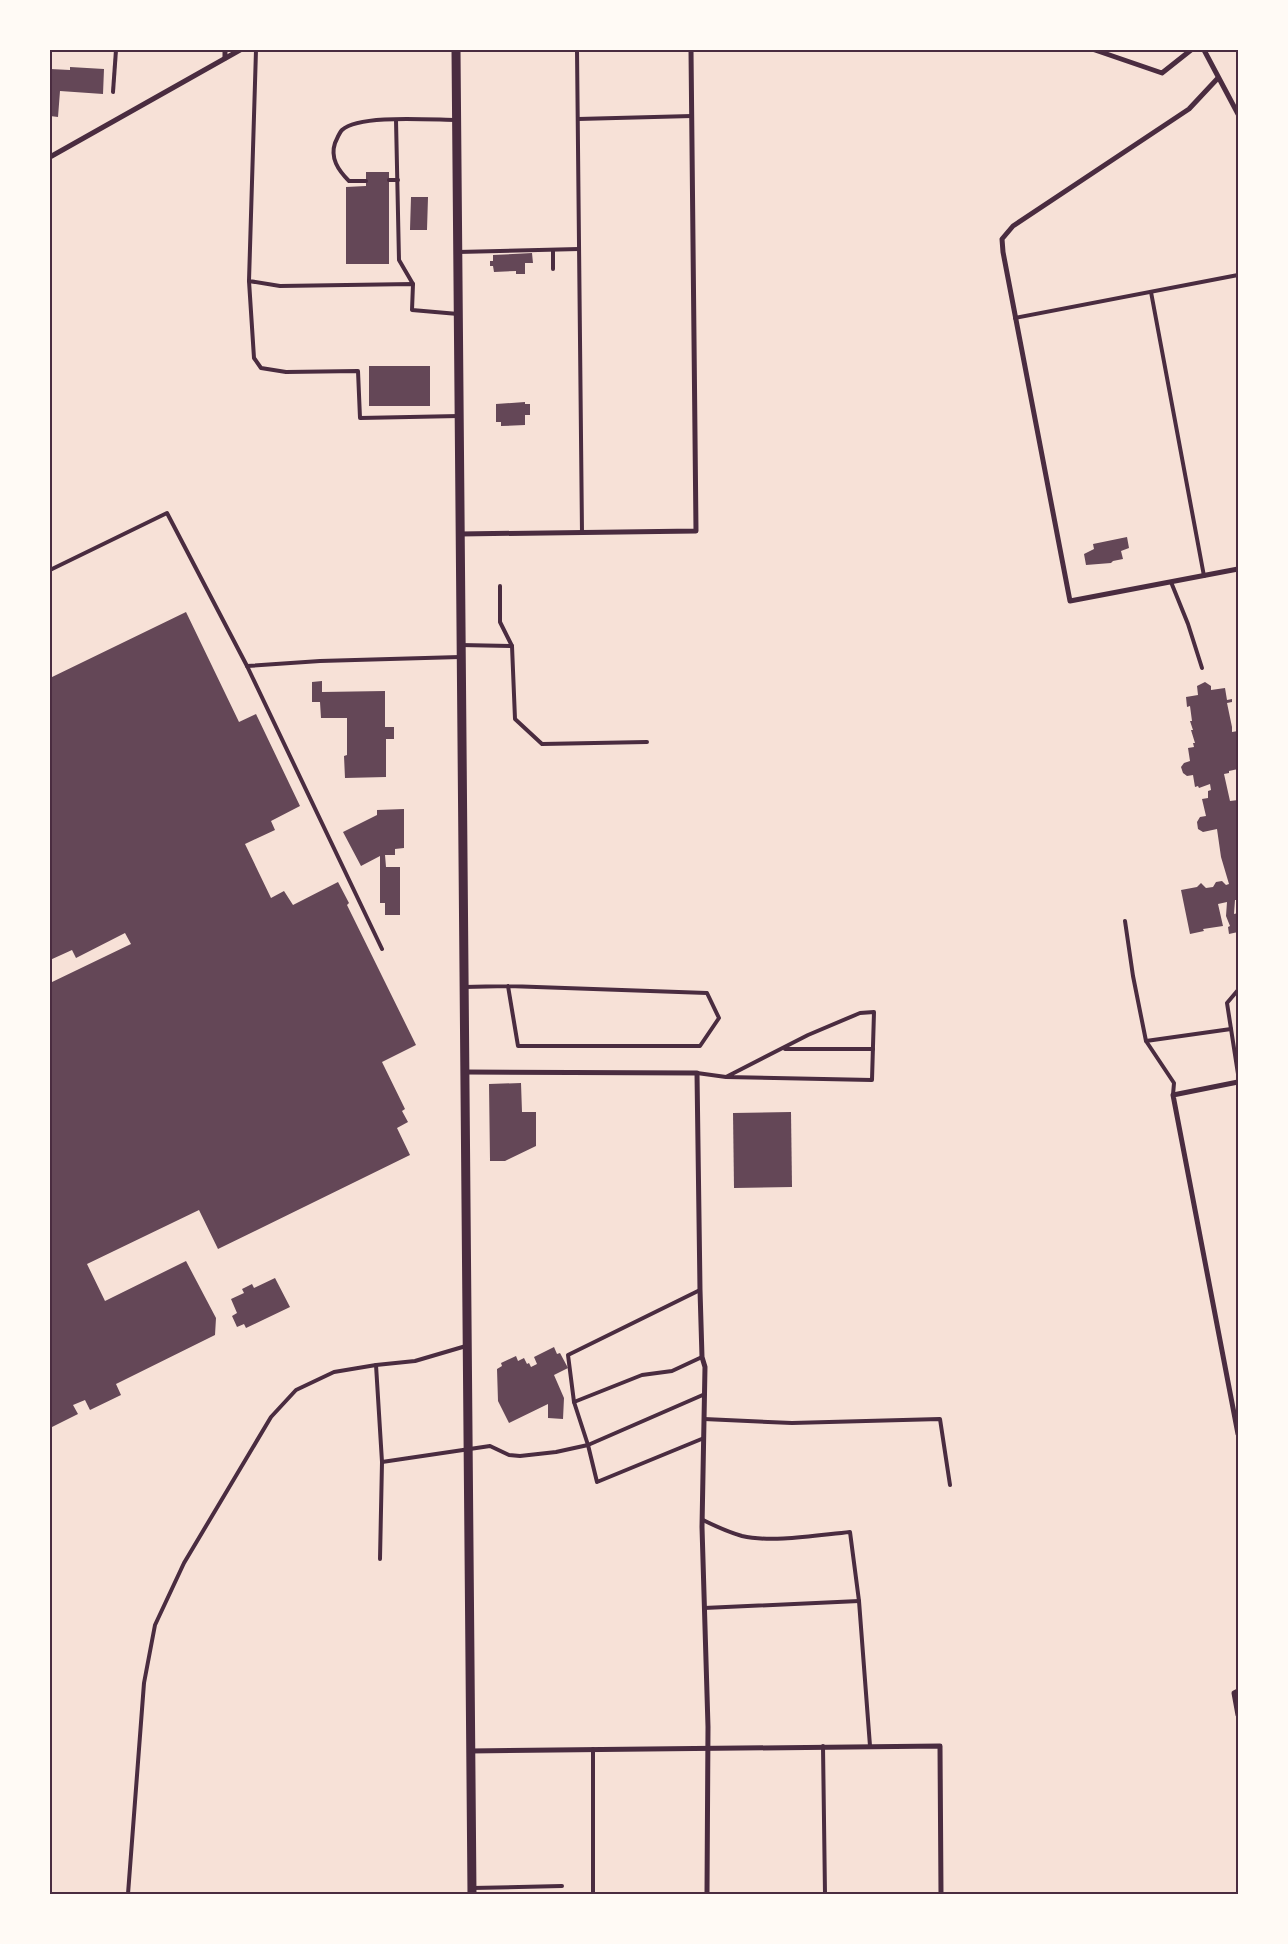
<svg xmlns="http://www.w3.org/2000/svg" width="1288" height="1944" font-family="'Source Serif 4',serif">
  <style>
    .building { fill: #644757 }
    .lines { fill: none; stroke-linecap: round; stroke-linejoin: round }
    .service { stroke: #4a2c40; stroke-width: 4 }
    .minor { stroke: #4a2c40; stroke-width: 5 }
    .tertiary { stroke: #4a2c40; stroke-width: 9 }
    .neatline { fill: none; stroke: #4a2c40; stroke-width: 2 }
  </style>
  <rect width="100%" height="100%" fill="#f7e1d7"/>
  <g class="building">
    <polygon points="70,67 104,69 103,94 60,91 58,117 50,116 50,69 70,70"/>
    <polygon points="366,172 389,172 389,264 346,264 346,187 366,186"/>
    <polygon points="411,197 428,197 427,230 410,230"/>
    <polygon points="532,253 533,263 525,263 525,274 516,274 516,271 494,272 493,266 490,266 490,261 493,261 493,255"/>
    <rect x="369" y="366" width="61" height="40"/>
    <polygon points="525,402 525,404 530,404 530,415 525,415 525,425 501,426 501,422 496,422 496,404"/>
    <polygon points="1127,537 1129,548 1121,551 1123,559 1113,561 1111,563 1086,565 1084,554 1094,549 1093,544"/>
    <polygon points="186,612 239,722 256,714 300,806 271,821 275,830 245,844 271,898 284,891 293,905 338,882 349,903 347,905 416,1045 382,1062 405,1109 402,1111 408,1122 397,1128 410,1155 218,1249 199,1210 87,1264 105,1301 186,1261 216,1318 215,1335 116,1384 121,1395 90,1410 85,1400 73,1405 78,1414 50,1428 50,983 131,944 125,933 76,958 72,950 50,960 50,678"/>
    <polygon points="322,681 322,692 385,691 385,727 394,727 394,739 386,739 386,777 345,778 344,756 347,755 347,718 321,718 320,702 312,702 312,682"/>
    <polygon points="1205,682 1211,686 1211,690 1225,688 1227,700 1232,699 1232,702 1227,703 1232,727 1232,732 1238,731 1238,769 1229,771 1229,773 1224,774 1230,801 1238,800 1238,900 1235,900 1234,914 1238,913 1238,932 1229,934 1228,927 1230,926 1226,916 1227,902 1218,904 1223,926 1203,929 1204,931 1190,934 1181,890 1197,887 1201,883 1206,888 1213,887 1216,882 1222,881 1226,885 1229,884 1221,857 1217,829 1203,832 1198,829 1197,822 1200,817 1206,816 1202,799 1208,798 1208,791 1211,790 1210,784 1199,788 1198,786 1195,787 1193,775 1187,776 1183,773 1181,767 1184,763 1190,761 1188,748 1194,747 1193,743 1195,743 1191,730 1193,730 1190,721 1192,721 1190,706 1187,707 1186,697 1198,695 1197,686"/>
    <polygon points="404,809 404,848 395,849 395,855 385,855 386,867 400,867 400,915 385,915 385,903 380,903 380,856 361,866 343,832 377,815 377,810"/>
    <polygon points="521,1083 522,1112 536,1112 536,1146 505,1161 490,1161 489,1084"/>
    <polygon points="791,1112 792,1187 734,1188 733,1113"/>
    <polygon points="275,1278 290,1307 246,1328 244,1324 237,1327 232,1316 237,1313 231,1299 244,1293 242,1289 252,1284 254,1288"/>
    <polygon points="554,1347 557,1354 560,1353 568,1368 554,1375 564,1398 563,1419 548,1418 548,1404 509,1423 498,1401 497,1369 502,1366 501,1363 516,1356 518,1361 524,1358 527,1364 529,1363 531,1367 537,1364 534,1357"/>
  </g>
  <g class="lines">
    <g class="service">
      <polyline points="256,50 249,281 280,286 413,284 412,310 458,314"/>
      <polyline points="577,50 582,533"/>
      <polyline points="113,92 116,50"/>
      <polyline points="578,119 692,116"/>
      <polyline points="396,120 399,260 413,284"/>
      <polyline points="389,180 398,180"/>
      <path d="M 366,181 L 349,181 C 338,170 330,158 335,143 C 337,139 339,133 342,130 C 359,114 433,120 457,120"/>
      <polyline points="553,250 553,269"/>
      <polyline points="458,252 579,249"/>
      <polyline points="249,281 254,358 261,368 286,372 358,371 360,418 459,416"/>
      <polyline points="1151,292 1204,576"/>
      <polyline points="1015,318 1238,275"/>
      <polyline points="50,570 167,513 247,666 382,949"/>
      <polyline points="1171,582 1188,624 1202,668"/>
      <polyline points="500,586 500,622 512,646 515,719 542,744 647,742"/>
      <polyline points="461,645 512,646"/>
      <polyline points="247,666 320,661 460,657"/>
      <polyline points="1125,921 1133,976 1146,1041 1174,1083 1173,1095"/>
      <polyline points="464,987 508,986 707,993 719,1018 700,1046 518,1046 508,986"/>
      <polyline points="1238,990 1227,1003 1238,1074"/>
      <polyline points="1146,1041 1231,1029"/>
      <polyline points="785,1049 873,1049"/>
      <polyline points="697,1073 726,1077 872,1080 874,1012 860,1013 808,1035 726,1077"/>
      <polyline points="700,1290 568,1355 574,1402 588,1445 597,1482 704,1438"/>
      <polyline points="376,1365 382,1462 380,1559"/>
      <polyline points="574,1402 642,1375 672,1371 702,1357"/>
      <polyline points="704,1419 792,1423 940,1419 950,1485"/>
      <polyline points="382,1462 490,1446 509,1455 520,1456 556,1452 588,1445 705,1394"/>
      <path d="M 703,1520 C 715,1526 728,1532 742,1536 C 772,1543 818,1535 850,1532 L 859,1601 L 870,1746"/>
      <polyline points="704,1608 859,1601"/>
      <polyline points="823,1746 825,1894"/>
      <polyline points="593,1749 593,1894"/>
      <polyline points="472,1888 562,1886"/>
      <polyline points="128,1894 144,1683 155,1625 184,1563 271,1417 296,1390 334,1372 376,1365 415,1361 466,1346"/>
    </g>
    <g class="minor">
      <polyline points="225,50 225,58"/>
      <polyline points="1095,50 1162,73 1191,50"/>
      <polyline points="1204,50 1238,114"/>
      <polyline points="1218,78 1189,109 1013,226 1002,239 1003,252 1070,601 1238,569"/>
      <polyline points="50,157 240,50"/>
      <polyline points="460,534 696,531 691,50"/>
      <polyline points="465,1072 697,1073 700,1290 702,1357 705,1367 702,1527 708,1727 707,1894"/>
      <polyline points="1238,1082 1173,1095 1238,1434"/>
      <polyline points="1238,1691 1234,1693 1238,1715"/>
      <polyline points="470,1751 940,1746 941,1894"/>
    </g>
    <polyline class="tertiary" points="456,50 472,1894"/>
  </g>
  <rect width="1288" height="1944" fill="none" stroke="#fffaf5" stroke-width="102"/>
  <rect x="51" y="51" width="1186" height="1842" class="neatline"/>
</svg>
